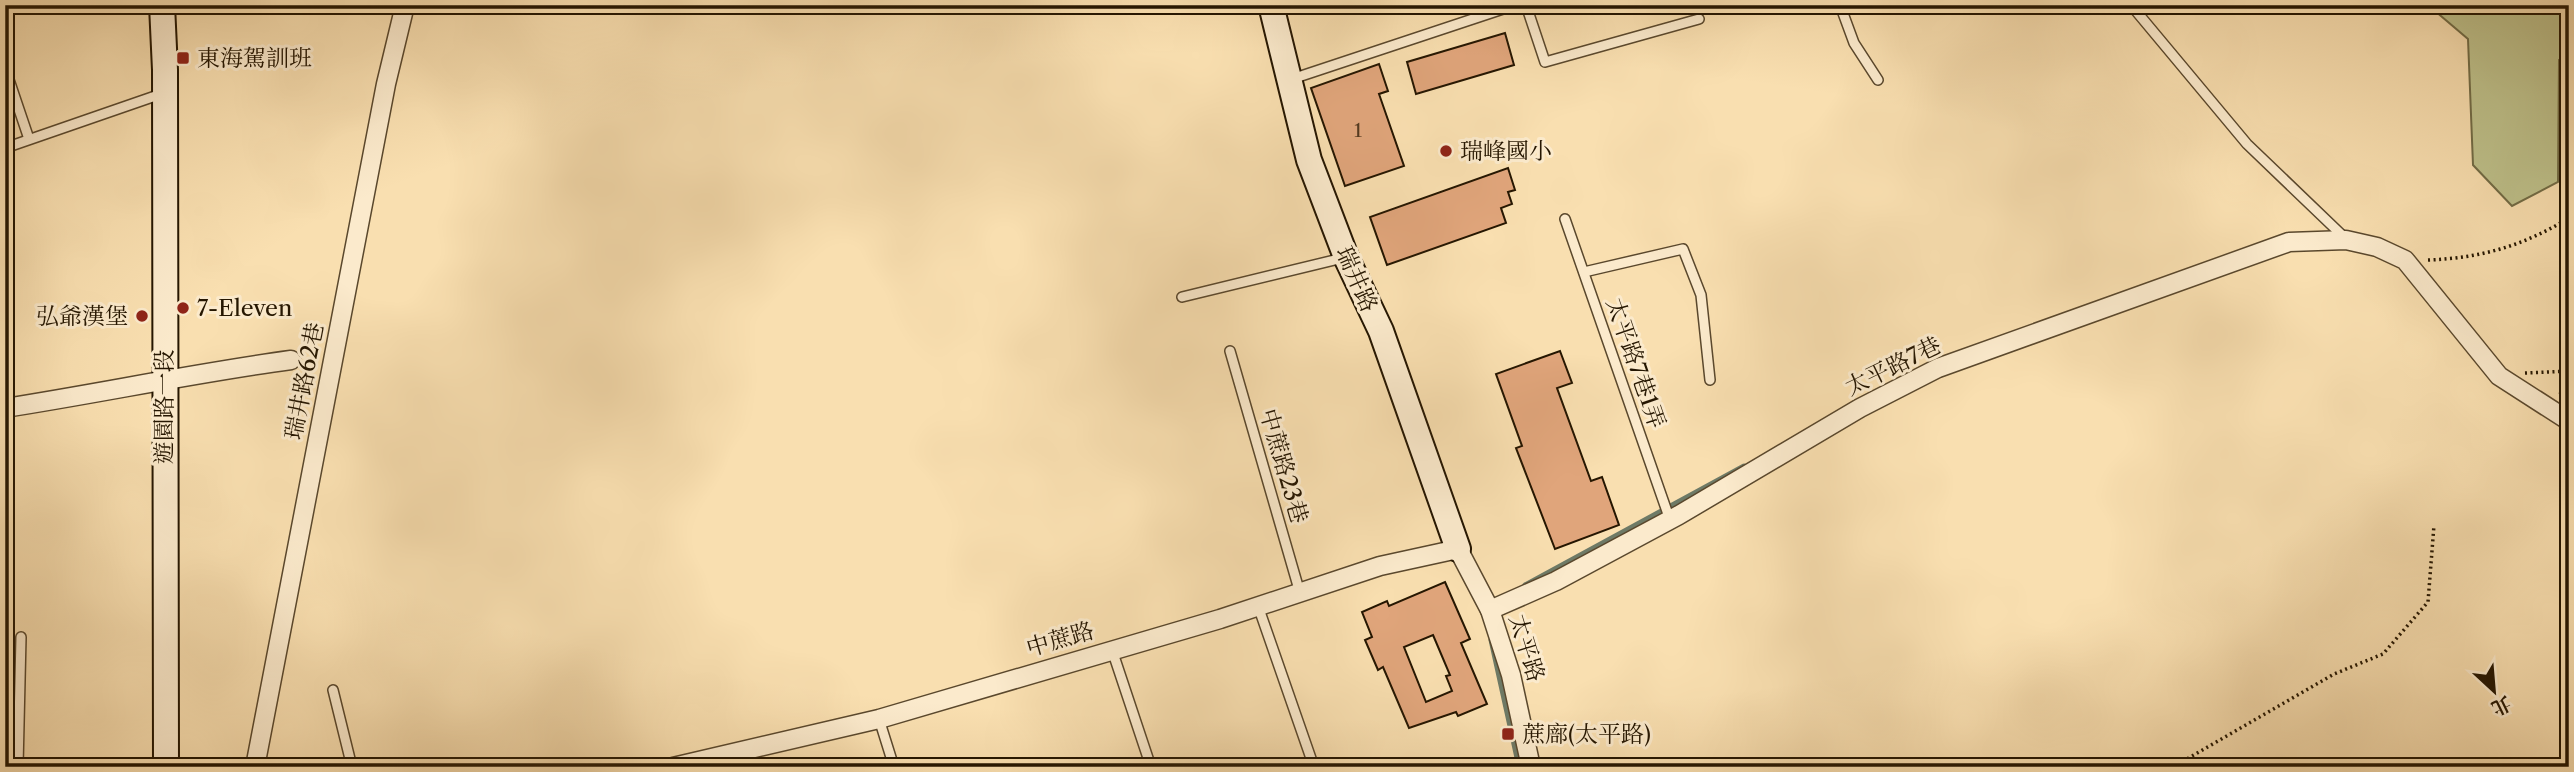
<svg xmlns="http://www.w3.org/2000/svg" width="2574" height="772" font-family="'Libre Caslon Text','Noto Serif TC',serif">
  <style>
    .green { fill: #bec18b; stroke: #726c46; stroke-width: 2 }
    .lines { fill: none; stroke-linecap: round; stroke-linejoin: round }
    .stream { stroke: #6e7a66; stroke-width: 5 }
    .building { fill: #e0a57b; stroke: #251601; stroke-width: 2; fill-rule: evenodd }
    .lane-casing { stroke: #5a482d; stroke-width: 12 }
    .street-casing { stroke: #5a482d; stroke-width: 21 }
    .secondary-casing { stroke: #251601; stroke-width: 28 }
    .path { stroke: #251601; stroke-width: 3.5; stroke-dasharray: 2 3.5; stroke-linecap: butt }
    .lane { stroke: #fbeacc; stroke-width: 9 }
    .street { stroke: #fbeacc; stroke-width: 18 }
    .secondary { stroke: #fbeacc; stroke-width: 24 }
    .poi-dot { fill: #8f2418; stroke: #fbeacc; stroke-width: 2.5 }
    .labels { text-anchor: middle; stroke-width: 6; stroke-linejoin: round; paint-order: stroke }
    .number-label { font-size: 19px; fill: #543a20 }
    .poi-label { font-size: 23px; fill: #251601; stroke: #fbeacc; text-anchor: start }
    .street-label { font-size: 23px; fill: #251601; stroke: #fbeacc }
  </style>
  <rect width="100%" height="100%" fill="#f9dfb0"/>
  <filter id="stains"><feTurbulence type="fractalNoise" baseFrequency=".00286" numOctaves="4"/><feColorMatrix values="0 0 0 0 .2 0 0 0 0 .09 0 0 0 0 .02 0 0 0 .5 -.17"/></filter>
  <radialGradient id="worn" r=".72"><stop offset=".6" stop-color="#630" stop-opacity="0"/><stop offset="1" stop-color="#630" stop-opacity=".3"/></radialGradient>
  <polygon class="green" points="2428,5 2569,5 2569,57 2559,60 2558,182 2512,206 2473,165 2468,39"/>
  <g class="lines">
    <g class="stream">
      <polyline points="1525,585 1744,466"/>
      <polyline points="1491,640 1519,767"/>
    </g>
  </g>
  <g class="building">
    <polygon points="1505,33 1514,65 1416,94 1407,62"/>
    <polygon points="1379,64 1388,91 1379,94 1404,166 1345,186 1311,88"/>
    <polygon points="1508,168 1515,190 1508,192 1512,204 1501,208 1506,223 1387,265 1370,217"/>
    <polygon points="1560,351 1572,383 1557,388 1591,481 1602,477 1619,525 1555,549 1516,448 1522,446 1496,374"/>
    <path d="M 1445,582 L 1470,639 L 1461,643 L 1487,704 L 1458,716 L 1456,712 L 1409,728 L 1383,667 L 1378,670 L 1365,640 L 1372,637 L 1362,612 L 1387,601 L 1389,606 ZM 1433,635 L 1450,675 L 1446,676 L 1452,691 L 1426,702 L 1404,647 Z"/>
  </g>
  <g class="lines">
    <defs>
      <g id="lane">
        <polyline points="1526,5 1545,62 1699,19"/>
        <polyline points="1840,5 1854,43 1878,80"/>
        <polyline points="2131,5 2247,144 2345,238"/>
        <polyline points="5,68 29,139"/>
        <polyline points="1292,79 1515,5"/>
        <polyline points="5,148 164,93"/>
        <polyline points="1565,219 1670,520"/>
        <polyline points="1584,272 1683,249 1701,295 1710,380"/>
        <polyline points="1182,297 1343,258"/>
        <polyline points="1230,351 1300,593"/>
        <polyline points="1258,606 1314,767"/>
        <polyline points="1112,650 1151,767"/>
        <polyline points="333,690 352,767"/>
        <polyline points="879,719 894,767"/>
        <polyline points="18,767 21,637"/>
      </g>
      <g id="street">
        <path d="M 5,408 C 101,393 195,373 291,360"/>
        <polyline points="1490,610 1556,581 1679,515 1860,408 1938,368 2289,242 2346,240 2377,247 2405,260 2499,376 2569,421"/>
        <polyline points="255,767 386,84 405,5"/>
        <polyline points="673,767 879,719 1220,619 1380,566 1458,549 1490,610 1511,675 1531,767"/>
      </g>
      <g id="secondary">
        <polyline points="162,5 165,70 166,767"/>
        <polyline points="1271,5 1309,160 1346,257 1381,331 1458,549"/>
      </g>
    </defs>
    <use href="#lane" class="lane-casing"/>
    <use href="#street" class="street-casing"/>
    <use href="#secondary" class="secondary-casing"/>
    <g class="path">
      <path d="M 2428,260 C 2481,258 2523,246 2569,218"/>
      <polyline points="2525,373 2569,371"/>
      <polyline points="2559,392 2569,394"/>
      <polyline points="2173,767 2334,674 2383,654 2428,602 2434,525"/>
    </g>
    <use href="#lane" class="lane"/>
    <use href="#street" class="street"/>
    <use href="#secondary" class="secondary"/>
  </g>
  <g class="poi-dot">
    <rect x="176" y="51" width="14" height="14" rx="3.5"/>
    <circle cx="1446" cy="151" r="7"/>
    <circle cx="183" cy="308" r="7"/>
    <circle cx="142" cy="316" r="7"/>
    <rect x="1501" y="727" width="14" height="14" rx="3.5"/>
  </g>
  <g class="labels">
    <g class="number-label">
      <text x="1358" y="137">1</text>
    </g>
    <g class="poi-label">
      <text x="197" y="66">東海駕訓班</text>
      <text x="1460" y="159">瑞峰國小</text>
      <text x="197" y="316">7-Eleven</text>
      <text x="128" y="324" text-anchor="end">弘爺漢堡</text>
      <text x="1522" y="742">蔗廍(太平路)</text>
    </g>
    <g class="street-label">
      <text transform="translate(1357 279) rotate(66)" y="8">瑞井路</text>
      <text transform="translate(1636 363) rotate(71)" y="8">太平路7巷1弄</text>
      <text transform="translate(1893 366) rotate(-26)" y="8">太平路7巷</text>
      <text transform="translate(304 381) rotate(-79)" y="8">瑞井路62巷</text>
      <text transform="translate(164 407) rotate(-90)" y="8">遊園路一段</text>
      <text transform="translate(1284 466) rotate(74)" y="8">中蔗路23巷</text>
      <text transform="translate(1060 639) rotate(-16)" y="8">中蔗路</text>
      <text transform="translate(1527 648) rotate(73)" y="8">太平路</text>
    </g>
  </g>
  <rect width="2574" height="772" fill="none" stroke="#f9dfb0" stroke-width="28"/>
  <rect x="7" y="7" width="2560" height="758" fill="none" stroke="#251601" stroke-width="3.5"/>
  <rect x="14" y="14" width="2546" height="744" fill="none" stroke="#251601" stroke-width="2"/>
  <g transform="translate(2494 691) rotate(154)" stroke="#fbeacc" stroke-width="5" paint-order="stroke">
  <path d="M0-5L12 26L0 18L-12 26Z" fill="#251601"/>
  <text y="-10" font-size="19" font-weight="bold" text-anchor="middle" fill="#251601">北</text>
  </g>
  <rect width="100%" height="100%" filter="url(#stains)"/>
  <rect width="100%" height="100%" fill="url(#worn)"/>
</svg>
